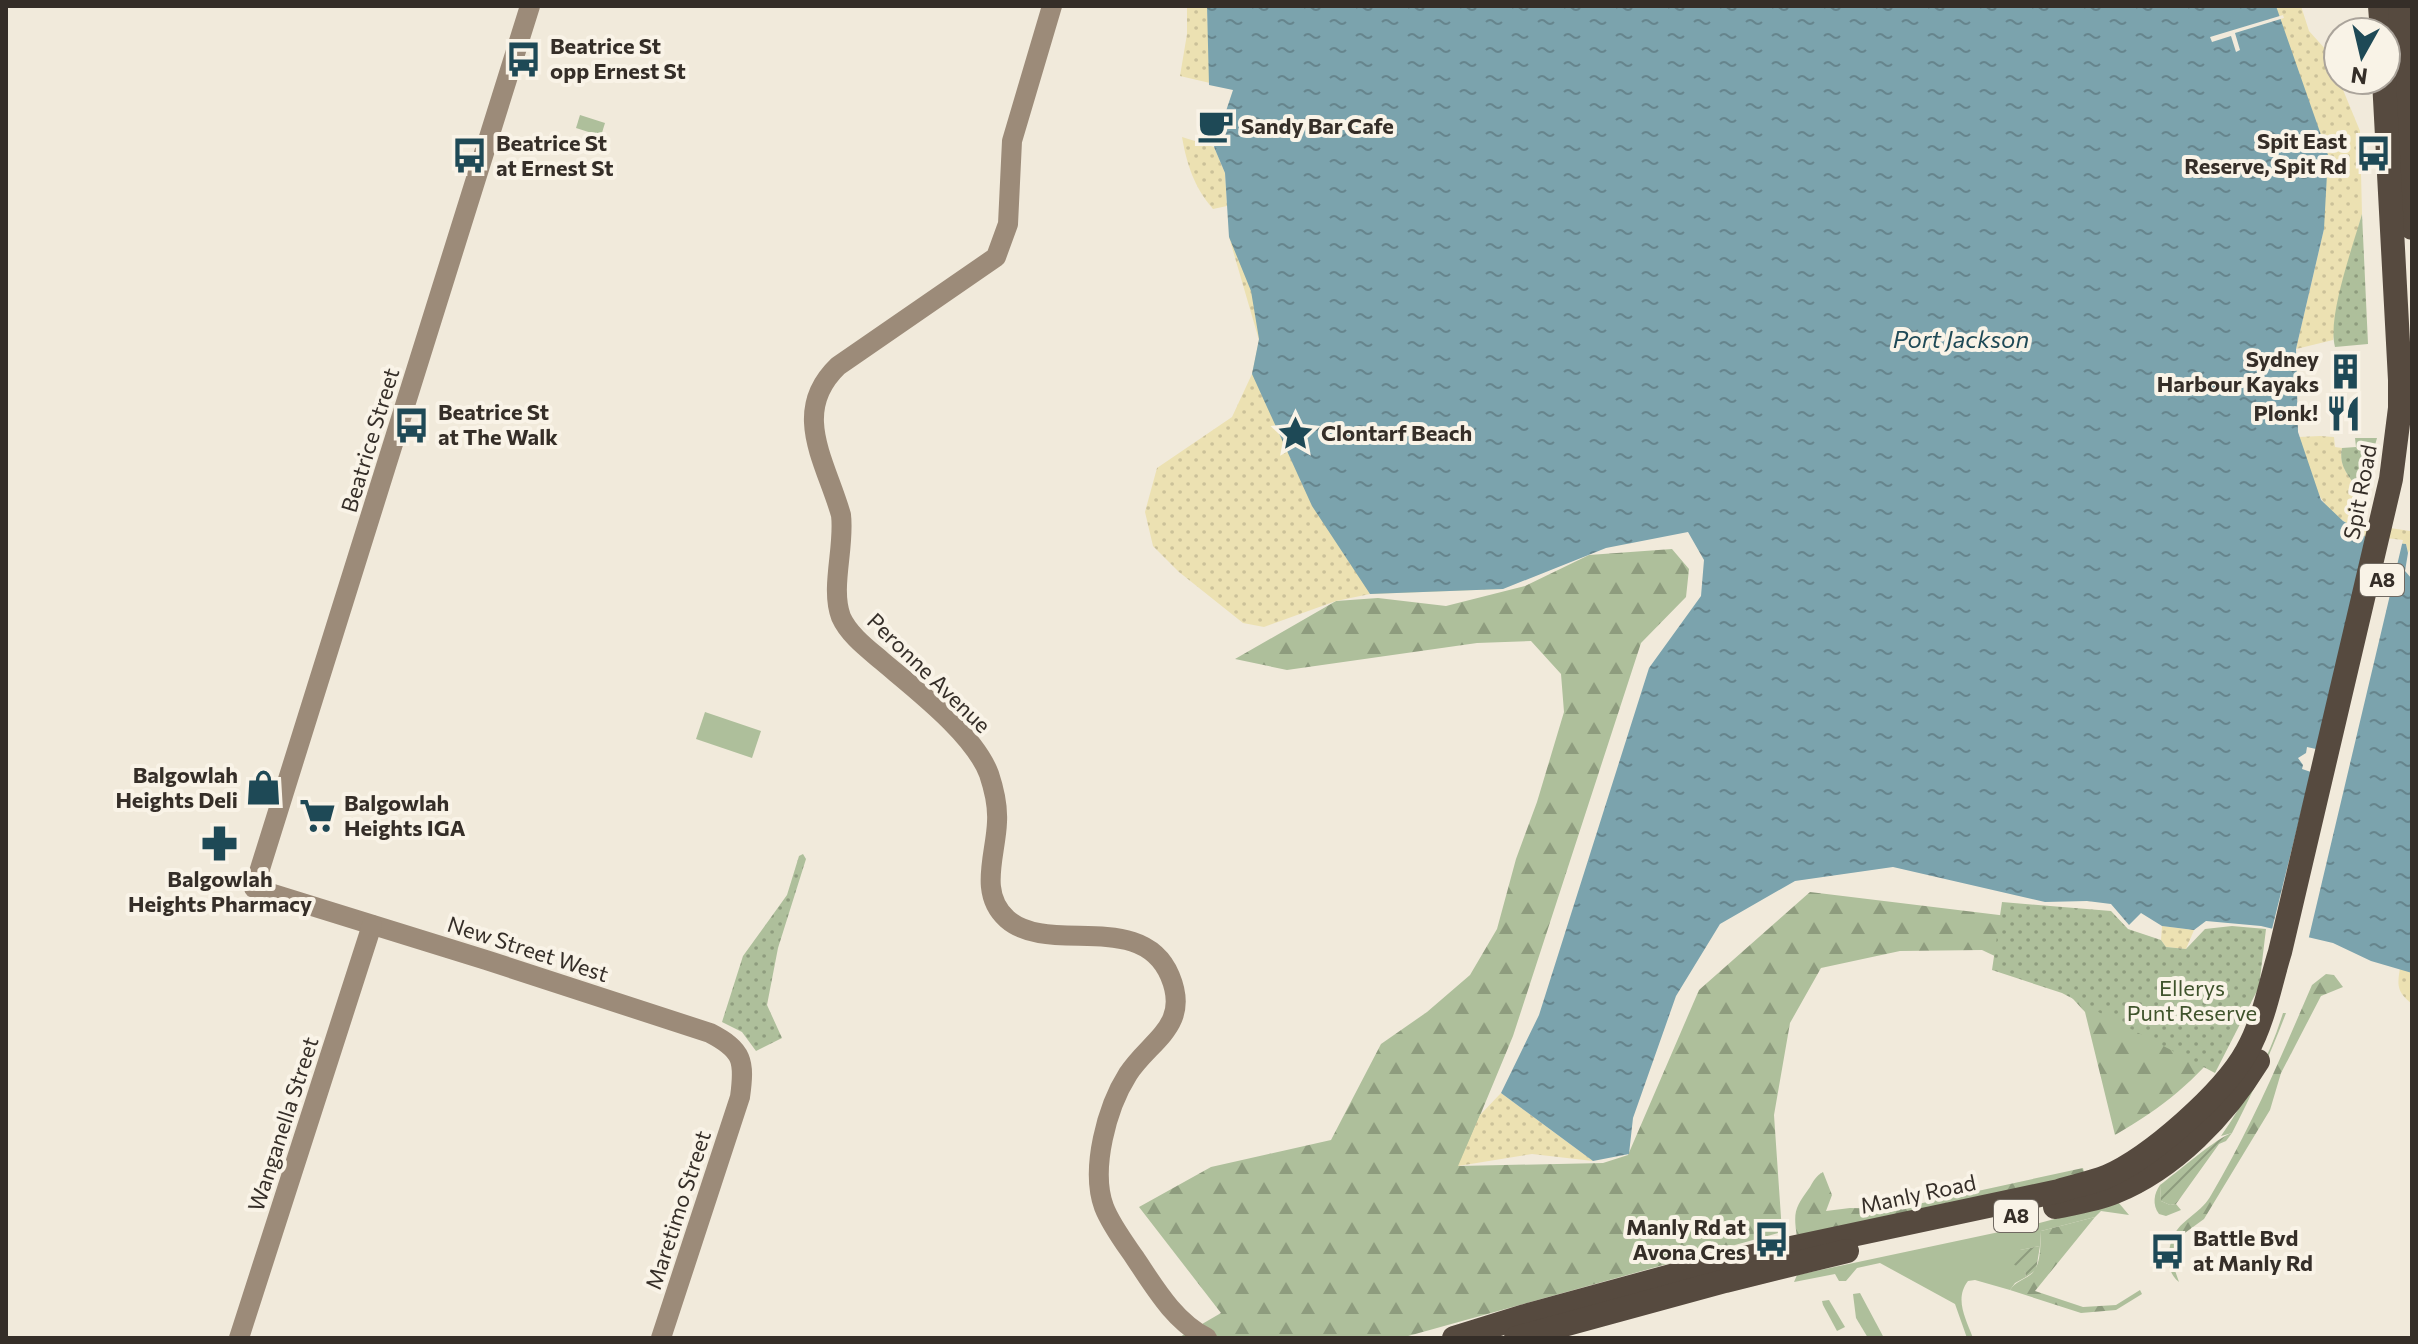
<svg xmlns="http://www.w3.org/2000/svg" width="2418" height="1344" font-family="Commissioner,sans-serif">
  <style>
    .grass { fill: #aebf9b }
    .forest { fill: url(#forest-firs) }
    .sand { fill: url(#sand-dots) }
    .park { fill: url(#park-dots) }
    .garden { fill: url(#garden-furrows) }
    .water { fill: url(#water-ripples) }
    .pier { fill: #f1eadb }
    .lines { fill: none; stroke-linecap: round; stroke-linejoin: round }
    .secondary { stroke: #9c8b79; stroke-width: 20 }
    .highway { stroke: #564a3f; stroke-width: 24 }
    .labels { text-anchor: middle; stroke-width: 8; stroke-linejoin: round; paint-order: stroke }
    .shield { fill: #f9f3e7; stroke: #706961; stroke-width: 2 }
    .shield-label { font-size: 20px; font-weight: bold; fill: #352e28 }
    .poi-label { font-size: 22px; font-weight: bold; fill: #352e28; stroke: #f9f3e7; text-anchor: start }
    .street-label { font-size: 22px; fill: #352e28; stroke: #f9f3e7 }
    .park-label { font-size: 22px; fill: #3f532c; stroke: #f9f3e7 }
    .water-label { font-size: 24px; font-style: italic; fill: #1e4956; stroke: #f9f3e7 }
  </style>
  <defs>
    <pattern id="forest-firs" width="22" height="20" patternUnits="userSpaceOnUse" patternTransform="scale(2)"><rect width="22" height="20" fill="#aebf9b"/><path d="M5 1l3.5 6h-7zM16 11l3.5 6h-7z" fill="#8e9c7e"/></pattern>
    <pattern id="sand-dots" width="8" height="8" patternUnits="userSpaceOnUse" patternTransform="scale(2)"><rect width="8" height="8" fill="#ece1b2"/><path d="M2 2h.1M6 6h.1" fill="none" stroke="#cbc199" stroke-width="1.8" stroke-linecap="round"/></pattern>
    <pattern id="park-dots" width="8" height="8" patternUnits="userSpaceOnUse" patternTransform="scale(2)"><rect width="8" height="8" fill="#aebf9b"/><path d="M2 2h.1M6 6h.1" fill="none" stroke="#8e9c7e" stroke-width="1.8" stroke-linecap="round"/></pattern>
    <pattern id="garden-furrows" width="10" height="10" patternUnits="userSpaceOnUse" patternTransform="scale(2)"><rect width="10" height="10" fill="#aebf9b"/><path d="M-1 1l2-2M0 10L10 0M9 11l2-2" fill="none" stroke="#8e9c7e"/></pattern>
    <pattern id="water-ripples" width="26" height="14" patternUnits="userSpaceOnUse" patternTransform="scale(2)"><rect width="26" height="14" fill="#7ba3ad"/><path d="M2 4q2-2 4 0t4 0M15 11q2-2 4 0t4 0" fill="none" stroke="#66858d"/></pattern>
  </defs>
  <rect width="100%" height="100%" fill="#f1eadb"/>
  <g class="grass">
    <polygon points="580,115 605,123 601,136 576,128"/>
    <polygon points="705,712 761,731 752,758 696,739"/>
    <path d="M 2283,1013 L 2286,1013 C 2270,1055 2252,1094 2232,1133 L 2221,1136 C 2248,1097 2269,1058 2283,1013 Z"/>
    <path d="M 2160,1185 L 2161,1201 L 2170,1205 L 2176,1204 L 2181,1210 L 2166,1216 L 2159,1214 C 2152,1205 2154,1193 2160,1185 Z"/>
    <path d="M 2118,1202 L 2129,1215 L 2101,1211 L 2095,1217 L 2041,1231 L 2040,1246 L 2020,1250 L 2026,1277 L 2015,1283 L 2010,1290 L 1975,1280 L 1968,1281 C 1954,1299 1966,1319 1973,1338 L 1967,1338 L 1955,1304 L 1880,1263 L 1857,1268 L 1846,1281 L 1839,1281 L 1835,1274 L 1794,1282 L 1797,1275 L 2032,1225 Z"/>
    <polygon points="1860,1293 1884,1338 1868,1338 1856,1318 1853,1294"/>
    <polygon points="1829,1300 1845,1327 1837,1331 1823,1305 1822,1301"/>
  </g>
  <g class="forest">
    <path d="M 1672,549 L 1689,569 L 1686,597 L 1641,643 L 1513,1036 L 1459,1166 L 1603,1163 L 1628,1155 L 1699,990 L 1810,892 L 2064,923 L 2230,1037 C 2195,1081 2164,1107 2115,1135 L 2085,1012 L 2063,988 L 1982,950 L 1900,951 L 1821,968 L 1790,1023 L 1774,1115 L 1782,1232 L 1401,1338 L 1178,1338 L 1221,1313 L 1139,1207 L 1211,1167 L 1331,1140 L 1381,1044 L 1427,1012 L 1470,975 L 1497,929 L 1516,859 L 1537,802 L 1564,712 L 1561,674 L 1531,641 L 1477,643 L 1287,670 L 1235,659 L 1336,601 L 1378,598 L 1446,606 L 1525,586 L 1589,555 Z"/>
    <path d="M 2326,974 L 2334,975 L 2343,987 L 2321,996 L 2281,1073 L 2270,1110 L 2204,1219 L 2182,1235 L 2172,1262 L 2179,1282 C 2167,1273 2167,1256 2171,1242 C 2176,1222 2200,1214 2210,1197 C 2252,1126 2280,1059 2312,985 Z"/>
    <path d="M 2083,1168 L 2085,1177 L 1797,1237 C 1793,1211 1795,1208 1810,1187 C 1814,1180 1816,1176 1823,1172 L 1832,1195 L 1826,1211 L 1850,1208 L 1895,1209 Z"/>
    <path d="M 2095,1217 L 2035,1291 L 2083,1307 L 2116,1305 L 2140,1290 L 2142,1294 L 2116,1310 L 2081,1313 L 2010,1290 C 2016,1281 2022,1281 2030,1275 C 2042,1267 2040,1244 2041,1231 Z"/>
  </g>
  <g class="sand">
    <polygon points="1187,6 1207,6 1210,83 1180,76 1187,34"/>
    <polygon points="2276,6 2301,6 2309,31 2327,51 2360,131 2362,214 2339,298 2333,340 2296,349 2324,229"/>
    <path d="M 1182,137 L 1214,147 L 1225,173 L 1227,206 L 1213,209 C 1194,187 1187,165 1182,137 Z"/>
    <polygon points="1229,237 1503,589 1370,594 1336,601 1264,627 1243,623 1179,572 1153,546 1145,512 1157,468 1232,417 1252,374 1259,340"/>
    <path d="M 2320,436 L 2334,437 L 2335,447 L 2342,448 C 2338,467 2350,478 2362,493 L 2359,503 L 2362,519 L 2370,525 L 2410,531 L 2412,547 L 2408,553 L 2406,544 L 2367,540 C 2358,530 2353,527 2342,520 C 2316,503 2306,467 2299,437 Z"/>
    <polygon points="2162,926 2194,930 2186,949 2166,947 2161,940"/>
    <path d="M 2400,968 L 2412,973 L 2412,1004 C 2397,992 2397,986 2400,968 Z"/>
    <polygon points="1501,1093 1593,1161 1532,1154 1458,1166 1480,1115"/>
  </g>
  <g class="park">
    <path d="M 2362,214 L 2368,344 L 2335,347 C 2327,317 2353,246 2362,214 Z"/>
    <path d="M 2355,438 L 2377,438 L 2362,493 C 2350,478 2338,467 2342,448 L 2356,447 Z"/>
    <polygon points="803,854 806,859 778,948 767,1005 782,1038 756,1051 742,1032 722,1022 743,956 787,895 799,856"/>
    <polygon points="2002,902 2111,911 2128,929 2161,940 2166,947 2186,949 2205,929 2232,926 2266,929 2259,987 2215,1073 2062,993 1992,970"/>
  </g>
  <g class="garden">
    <path d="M 2232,1133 L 2226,1141 L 2219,1144 L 2176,1204 L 2170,1205 L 2161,1201 L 2160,1185 C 2175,1174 2219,1136 2232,1133 Z"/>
    <polygon points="2040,1246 2036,1270 2026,1277 2025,1272 2012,1263 2020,1250"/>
  </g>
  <polygon class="water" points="1207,6 2276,6 2328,155 2324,229 2296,349 2298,432 2321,500 2343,521 2362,532 2367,540 2406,544 2408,553 2405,571 2412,579 2412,973 2371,961 2333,943 2261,926 2206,921 2194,930 2162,926 2141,913 2129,925 2111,904 2087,901 2045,902 1893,867 1795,881 1720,924 1676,996 1633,1118 1629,1154 1593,1161 1501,1093 1539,1015 1649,668 1701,596 1704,560 1688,532 1606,548 1503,589 1370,594 1312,506 1252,374 1259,339 1251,291 1229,237 1225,173 1214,147 1233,90 1209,85"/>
  <g class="pier">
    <polygon points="2283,15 2284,18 2235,33 2240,50 2236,52 2231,36 2212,42 2210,37"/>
    <polygon points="2370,536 2403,540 2308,941 2271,933 2311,772 2302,769 2303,765 2298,758 2306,753 2307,747 2316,749"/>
  </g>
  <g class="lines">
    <g class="secondary">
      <path d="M 530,6 L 254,888 L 486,960 L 710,1033 C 743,1050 745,1061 740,1097 L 661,1338"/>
      <path d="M 1052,6 L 1012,141 L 1008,224 L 996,257 L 838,366 C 790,412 826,462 841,515 C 845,547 830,588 841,617 C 849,635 868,649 882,661 C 915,689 974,734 989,774 C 994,789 998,806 997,822 C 996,855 978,893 1007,919 C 1049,956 1142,909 1170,976 C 1191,1026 1150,1040 1128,1074 C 1107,1107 1090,1169 1104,1207 C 1111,1225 1124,1242 1135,1258 C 1155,1288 1174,1321 1207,1338"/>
      <polyline points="239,1338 372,925"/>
    </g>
    <g class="highway">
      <polyline points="2380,6 2382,32"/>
      <polyline points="2400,6 2412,228"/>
      <path d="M 2055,1207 C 2075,1203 2096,1200 2115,1192 C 2174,1168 2225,1115 2258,1061"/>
      <path d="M 1454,1338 L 1525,1316 L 1711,1265 L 2059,1191 C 2074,1186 2091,1183 2106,1177 C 2150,1158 2224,1093 2247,1051 C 2264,1021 2270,984 2280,952 L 2391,479 L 2400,408 L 2400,380 L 2384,80"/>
      <polyline points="1516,1338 1725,1281 1847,1251"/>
    </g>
  </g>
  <defs>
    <symbol id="bus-bare" viewBox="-9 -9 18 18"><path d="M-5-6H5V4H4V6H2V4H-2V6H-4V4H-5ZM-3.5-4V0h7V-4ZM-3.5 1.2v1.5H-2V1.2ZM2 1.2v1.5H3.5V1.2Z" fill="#1e4956" stroke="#f9f3e7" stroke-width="2.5" paint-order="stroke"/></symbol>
    <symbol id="cafe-bare" viewBox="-9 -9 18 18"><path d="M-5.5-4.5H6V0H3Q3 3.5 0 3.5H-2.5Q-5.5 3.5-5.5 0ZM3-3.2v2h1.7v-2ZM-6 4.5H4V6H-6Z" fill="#1e4956" stroke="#f9f3e7" stroke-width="2.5" paint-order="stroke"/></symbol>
    <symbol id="building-bare" viewBox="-9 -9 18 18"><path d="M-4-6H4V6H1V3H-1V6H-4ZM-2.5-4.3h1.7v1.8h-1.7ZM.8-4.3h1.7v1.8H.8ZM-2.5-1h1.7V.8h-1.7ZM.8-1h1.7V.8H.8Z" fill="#1e4956" stroke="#f9f3e7" stroke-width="2.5" paint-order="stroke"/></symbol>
    <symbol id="restaurant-bare" viewBox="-9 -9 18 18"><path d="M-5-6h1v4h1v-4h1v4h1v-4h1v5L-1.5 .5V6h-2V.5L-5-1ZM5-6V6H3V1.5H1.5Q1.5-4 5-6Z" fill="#1e4956" stroke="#f9f3e7" stroke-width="2.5" paint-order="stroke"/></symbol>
    <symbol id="sight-bare" viewBox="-9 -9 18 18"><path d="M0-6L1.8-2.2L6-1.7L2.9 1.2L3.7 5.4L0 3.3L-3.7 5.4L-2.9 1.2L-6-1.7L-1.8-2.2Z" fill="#1e4956" stroke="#f9f3e7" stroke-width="2.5" paint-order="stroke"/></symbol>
    <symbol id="shop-bare" viewBox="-9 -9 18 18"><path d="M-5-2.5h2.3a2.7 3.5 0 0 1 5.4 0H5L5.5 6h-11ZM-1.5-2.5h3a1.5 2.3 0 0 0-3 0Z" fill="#1e4956" stroke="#f9f3e7" stroke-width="2.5" paint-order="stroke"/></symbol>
    <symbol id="supermarket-bare" viewBox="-9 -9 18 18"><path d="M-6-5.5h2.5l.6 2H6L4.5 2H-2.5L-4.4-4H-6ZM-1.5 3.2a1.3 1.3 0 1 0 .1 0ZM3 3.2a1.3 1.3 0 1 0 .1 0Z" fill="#1e4956" stroke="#f9f3e7" stroke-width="2.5" paint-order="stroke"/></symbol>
    <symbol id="pharmacy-bare" viewBox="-9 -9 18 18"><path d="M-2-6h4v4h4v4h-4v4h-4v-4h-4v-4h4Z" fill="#1e4956" stroke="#f9f3e7" stroke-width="2.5" paint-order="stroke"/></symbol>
  </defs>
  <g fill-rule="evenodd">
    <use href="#bus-bare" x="498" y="34" width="51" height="51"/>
    <use href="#cafe-bare" x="1190" y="100" width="51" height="51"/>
    <use href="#bus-bare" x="2348" y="128" width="51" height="51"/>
    <use href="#bus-bare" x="444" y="130" width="51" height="51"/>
    <use href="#building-bare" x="2320" y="346" width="51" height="51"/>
    <use href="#restaurant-bare" x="2318" y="388" width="51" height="51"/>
    <use href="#bus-bare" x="386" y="400" width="51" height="51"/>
    <use href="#sight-bare" x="1270" y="408" width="51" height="51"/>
    <use href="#shop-bare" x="238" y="762" width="51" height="51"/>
    <use href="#supermarket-bare" x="292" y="790" width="51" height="51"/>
    <use href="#pharmacy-bare" x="194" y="818" width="51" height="51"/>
    <use href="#bus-bare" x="1746" y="1214" width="51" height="51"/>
    <use href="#bus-bare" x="2142" y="1226" width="51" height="51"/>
  </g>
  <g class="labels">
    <g class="shield">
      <rect x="2360" y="564" width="44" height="32" rx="6"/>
      <rect x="1994" y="1200" width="44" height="32" rx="6"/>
    </g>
    <g class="shield-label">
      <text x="2382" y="587">A8</text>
      <text x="2016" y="1223">A8</text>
    </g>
    <g class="poi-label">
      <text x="550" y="54">Beatrice St<tspan x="550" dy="25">opp Ernest St</tspan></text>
      <text x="1241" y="134">Sandy Bar Cafe</text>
      <text x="2347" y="149" text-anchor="end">Spit East<tspan x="2347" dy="25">Reserve, Spit Rd</tspan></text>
      <text x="496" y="151">Beatrice St<tspan x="496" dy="25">at Ernest St</tspan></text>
      <text x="2319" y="367" text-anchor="end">Sydney<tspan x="2319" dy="25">Harbour Kayaks</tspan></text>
      <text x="438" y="420">Beatrice St<tspan x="438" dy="25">at The Walk</tspan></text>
      <text x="2318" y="421" text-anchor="end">Plonk!</text>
      <text x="1321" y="441">Clontarf Beach</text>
      <text x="238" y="783" text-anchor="end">Balgowlah<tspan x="238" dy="25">Heights Deli</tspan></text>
      <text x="344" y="811">Balgowlah<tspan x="344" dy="25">Heights IGA</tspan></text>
      <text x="220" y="887" text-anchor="middle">Balgowlah<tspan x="220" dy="25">Heights Pharmacy</tspan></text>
      <text x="1746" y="1235" text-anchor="end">Manly Rd at<tspan x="1746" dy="25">Avona Cres</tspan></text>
      <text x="2193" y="1246">Battle Bvd<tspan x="2193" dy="25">at Manly Rd</tspan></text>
    </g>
    <g class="street-label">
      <text transform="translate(370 440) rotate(-73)" y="8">Beatrice Street</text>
      <text transform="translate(2360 492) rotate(-79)" y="8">Spit Road</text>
      <text transform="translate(929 673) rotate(44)" y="8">Peronne Avenue</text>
      <text transform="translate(528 949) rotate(18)" y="8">New Street West</text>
      <text transform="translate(283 1124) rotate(-72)" y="8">Wanganella Street</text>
      <text transform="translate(1918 1194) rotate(-12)" y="8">Manly Road</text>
      <text transform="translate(678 1210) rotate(-72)" y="8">Maretimo Street</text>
    </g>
    <g class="park-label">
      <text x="2192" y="996">Ellerys<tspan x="2192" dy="25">Punt Reserve</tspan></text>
    </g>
    <g class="water-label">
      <text x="1961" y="348">Port Jackson</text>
    </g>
  </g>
  <rect width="2418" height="1344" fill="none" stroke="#352e28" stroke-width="16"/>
  <g transform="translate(2362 56) rotate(188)"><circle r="38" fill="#f9f3e7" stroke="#aba49b" stroke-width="2"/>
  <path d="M0-6L14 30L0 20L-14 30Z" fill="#1e4956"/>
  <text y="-12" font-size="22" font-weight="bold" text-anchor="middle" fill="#352e28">N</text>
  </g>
</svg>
